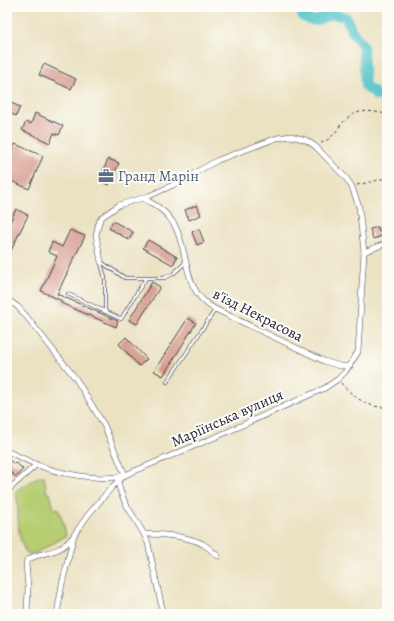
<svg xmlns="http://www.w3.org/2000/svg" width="394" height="621" font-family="Alegreya,serif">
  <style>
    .green { fill: #b6cd72; stroke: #6c7856 }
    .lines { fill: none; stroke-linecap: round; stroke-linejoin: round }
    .river { stroke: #58c6cc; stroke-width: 10 }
    .building { fill: #d59b8d }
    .lane-casing { stroke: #403f4f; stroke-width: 4 }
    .street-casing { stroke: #403f4f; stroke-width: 6 }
    .path { stroke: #403f4f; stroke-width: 1; stroke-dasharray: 3 3; stroke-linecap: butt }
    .lane { stroke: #fff; stroke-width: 2.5 }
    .street { stroke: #fff; stroke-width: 5 }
    .labels { text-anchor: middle; stroke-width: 4; stroke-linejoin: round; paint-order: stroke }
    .service-label { font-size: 15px; fill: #4e5e75; stroke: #fdfcf7; text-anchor: start }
    .street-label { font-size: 15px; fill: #22223b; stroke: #fdfcf7 }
  </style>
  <rect width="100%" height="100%" fill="#fdfcf7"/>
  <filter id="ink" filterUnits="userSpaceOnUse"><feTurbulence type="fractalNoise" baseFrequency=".025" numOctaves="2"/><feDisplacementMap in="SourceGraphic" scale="8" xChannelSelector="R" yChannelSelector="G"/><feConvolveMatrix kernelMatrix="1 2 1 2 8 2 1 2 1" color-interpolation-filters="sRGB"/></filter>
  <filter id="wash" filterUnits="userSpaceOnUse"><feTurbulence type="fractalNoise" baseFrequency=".012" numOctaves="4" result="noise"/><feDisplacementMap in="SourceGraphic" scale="16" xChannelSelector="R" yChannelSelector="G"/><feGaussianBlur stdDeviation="0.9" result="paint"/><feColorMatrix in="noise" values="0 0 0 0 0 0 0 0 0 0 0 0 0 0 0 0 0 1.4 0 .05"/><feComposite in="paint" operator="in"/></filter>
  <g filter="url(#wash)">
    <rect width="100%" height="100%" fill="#ebe2c2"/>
    <path class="green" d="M 40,476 L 44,476 L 47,494 L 50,493 L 54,509 L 58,508 L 64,525 L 66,536 L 34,554 L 27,554 C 18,541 18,525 18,510 C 17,503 18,497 15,491 Z"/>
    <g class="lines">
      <polyline class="river" points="299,7 303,17 315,21 333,14 346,17 352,31 363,46 365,86 368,89 373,91 376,96 381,96 387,103"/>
    </g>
    <g id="blocks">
      <g class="building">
        <polygon points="44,64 76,79 71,89 39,75"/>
        <polygon points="7,101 20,107 16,116 7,112"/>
        <polygon points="35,113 63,126 59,135 54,133 50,143 22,130 26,122 31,124"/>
        <polygon points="15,144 43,156 29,189 7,179 7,161"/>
        <polygon points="108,159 119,163 109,185 99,181"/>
        <polygon points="197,205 201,215 189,220 185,210"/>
        <polygon points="16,209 28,215 7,259 7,228"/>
        <polygon points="113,221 133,232 129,240 109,228"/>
        <polygon points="378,227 379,232 381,231 382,236 373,239 370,229"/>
        <polygon points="199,229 204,242 197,245 192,232"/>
        <polygon points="70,230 85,236 57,294 118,321 116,327 61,303 62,301 41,291 57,256 48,252 52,242 62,247"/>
        <polygon points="148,240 177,257 173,265 143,248"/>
        <polygon points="152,282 160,287 137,324 129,320"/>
        <polygon points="188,318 196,323 163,376 154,371"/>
        <polygon points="126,337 147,359 139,366 119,344"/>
        <polygon points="7,458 14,464 16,463 23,469 16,477 7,469"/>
      </g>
    </g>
  </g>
  <g filter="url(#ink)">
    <use href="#blocks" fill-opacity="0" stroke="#403f4f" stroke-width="1"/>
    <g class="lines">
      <defs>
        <g id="lane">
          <polyline points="101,262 125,278 164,278 173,274 185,263"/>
          <polyline points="101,263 105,278 105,312"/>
          <polyline points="68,294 121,319 146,278"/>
          <polyline points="167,382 215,310"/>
        </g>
        <g id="street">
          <path d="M 144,199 C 157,205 168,213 175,226 C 190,255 182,292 215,309 L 324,361 L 340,366 L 350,366"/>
          <polyline points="364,252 387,243"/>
          <polyline points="7,299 18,307 26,316 76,379 104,425 125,475"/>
          <path d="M 7,451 C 16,455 26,460 35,464 C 58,474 100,481 124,476"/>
          <path d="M 118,481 C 121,504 140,522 148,543 L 162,608 L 162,614"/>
          <polyline points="7,491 36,465"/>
          <path d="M 145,534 C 161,534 188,536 203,544 C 208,547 213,552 218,556"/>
          <path d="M 27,614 L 28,588 L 26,563 L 27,560 C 46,549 56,557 73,537"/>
          <polyline points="57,614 62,584 74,535 88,515 112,487 125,475 218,436 325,388 338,379 345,372 358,352 364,252 359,207 352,187 346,178 315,146 306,140 291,136 277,138 218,160 173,185 149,196 119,205 102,217 99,222 96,235 101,262"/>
        </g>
      </defs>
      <use href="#lane" class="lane-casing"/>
      <use href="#street" class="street-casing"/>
      <g class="path">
        <path d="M 321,143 C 329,140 334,135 339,127 C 354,108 365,110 387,114"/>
        <polyline points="357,185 387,178"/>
        <path d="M 341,383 C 349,393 362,403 374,406 C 378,407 383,407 387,407"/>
      </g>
      <use href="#lane" class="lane"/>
      <use href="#street" class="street"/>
    </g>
  </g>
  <defs>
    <symbol id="office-bare" viewBox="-9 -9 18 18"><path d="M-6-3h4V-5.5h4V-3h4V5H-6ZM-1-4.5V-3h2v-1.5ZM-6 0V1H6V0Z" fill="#5c6f8a" stroke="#fdfcf7" stroke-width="2.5" paint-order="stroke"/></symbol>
  </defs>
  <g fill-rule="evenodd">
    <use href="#office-bare" x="95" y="165" width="22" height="22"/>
  </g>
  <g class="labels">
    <g class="service-label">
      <text x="118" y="181">Гранд Марін</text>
    </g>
    <g class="street-label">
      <text transform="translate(258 315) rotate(27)" y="5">в'їзд Некрасова</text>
      <text transform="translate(227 418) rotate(-24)" y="5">Маріїнська вулиця</text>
    </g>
  </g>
  <rect width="394" height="621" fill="none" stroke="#fdfcf7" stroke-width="24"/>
</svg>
